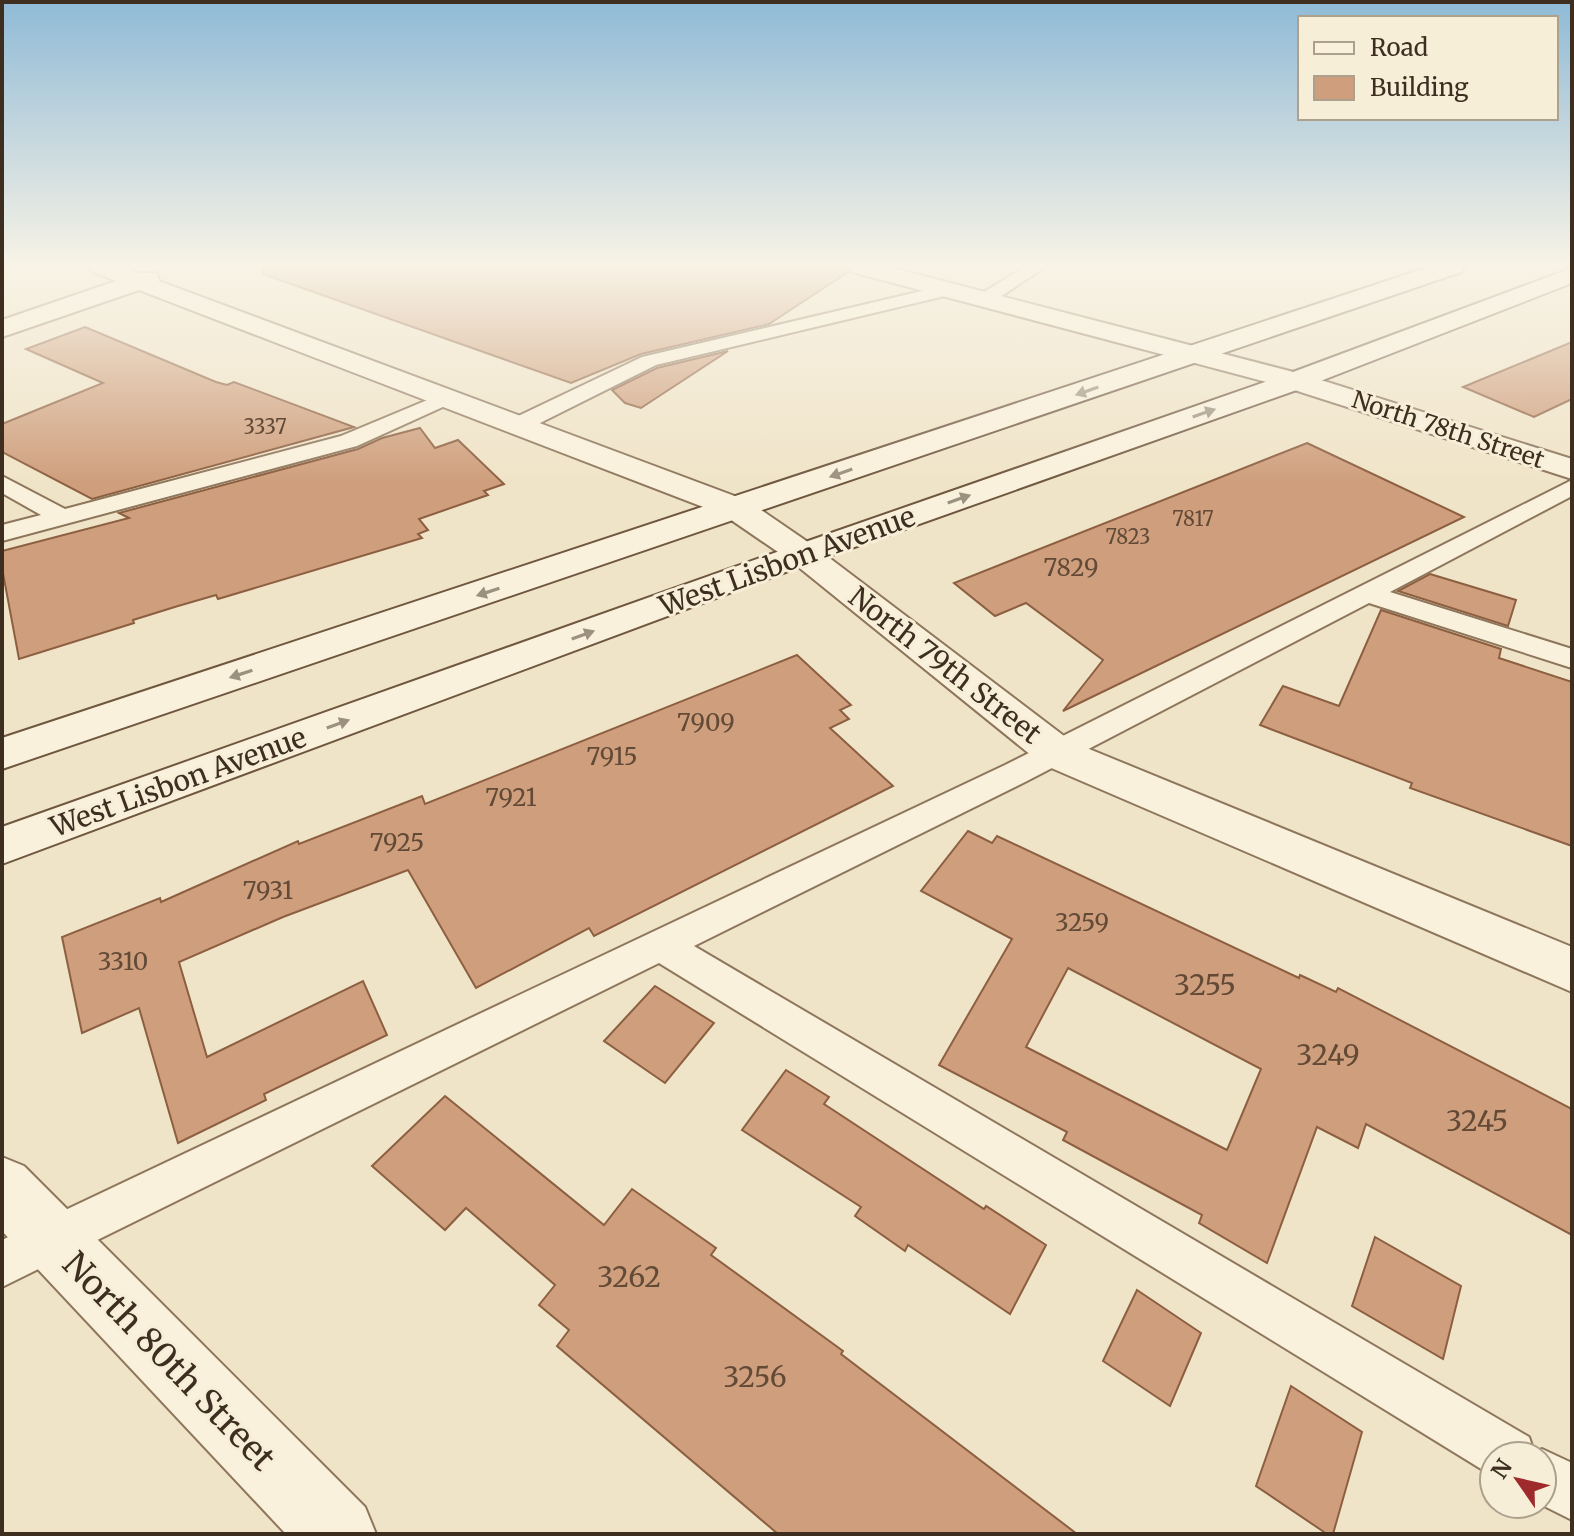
<svg xmlns="http://www.w3.org/2000/svg" width="1574" height="1536" font-family="Merriweather,serif">
  <style>
    .building { fill: #cf9f7d; stroke: #8d5f41; stroke-width: 2; fill-rule: evenodd }
    .lines { fill: none; stroke-linecap: round; stroke-linejoin: round }
    .lane-casing { stroke: #8d765c; stroke-width: 4 }
    .street-casing { stroke: #8d765c; stroke-width: 4 }
    .secondary-casing { stroke: #6f573f; stroke-width: 4 }
    .lane { fill: #faf1dc; fill-rule: evenodd }
    .street { fill: #faf1dc; fill-rule: evenodd }
    .secondary { fill: #faf1dc; fill-rule: evenodd }
    .oneway { fill: #9c907e }
    .labels { text-anchor: middle; stroke-width: 6; stroke-linejoin: round; paint-order: stroke }
    .far-number-label { font-size: 20px; fill: #624a37 }
    .far-street-label { font-size: 24px; fill: #3d2e20; stroke: #f7eed8 }
    .number-label { font-size: 24px; fill: #624a37 }
    .street-label { font-size: 28px; fill: #3d2e20; stroke: #f7eed8 }
    .near-number-label { font-size: 28px; fill: #624a37 }
    .near-street-label { font-size: 34px; fill: #3d2e20; stroke: #f7eed8 }
  </style>
  <rect width="100%" height="100%" fill="#f0e4c8"/>
  <g class="building">
    <polygon points="264,267 845,267 848,272 769,324 641,354 571,383 263,274"/>
    <polygon points="85,327 216,382 227,385 234,382 354,427 92,499 2,452 2,424 103,383 26,349"/>
    <polygon points="1572,342 1572,399 1534,417 1463,387"/>
    <polygon points="728,351 641,408 625,403 612,390 657,368"/>
    <polygon points="420,428 435,448 458,440 504,484 484,491 488,495 419,519 428,530 418,534 422,538 218,599 216,595 178,606 133,620 134,623 19,659 2,568 2,551 129,518 119,513 358,449 382,438"/>
    <polygon points="1307,443 1464,517 1063,711 1103,660 1026,603 995,616 954,583"/>
    <polygon points="1430,574 1516,600 1508,626 1398,591"/>
    <polygon points="1381,610 1501,649 1499,658 1572,682 1572,846 1410,788 1412,783 1260,725 1283,686 1339,706"/>
    <polygon points="797,655 851,705 840,710 849,719 830,728 893,786 594,936 589,928 476,988 408,870 283,917 179,962 207,1057 363,981 387,1035 264,1094 266,1100 178,1143 139,1008 82,1033 62,937 160,898 161,902 298,841 299,844 422,796 425,804"/>
    <path d="M 968,831 L 992,843 L 997,836 L 1299,978 L 1300,975 L 1336,992 L 1338,988 L 1572,1109 L 1572,1235 L 1366,1124 L 1358,1148 L 1317,1127 L 1267,1263 L 1199,1223 L 1202,1215 L 1063,1140 L 1067,1132 L 939,1065 L 1012,939 L 921,891 ZM 1068,968 L 1261,1069 L 1227,1150 L 1026,1047 Z"/>
    <polygon points="655,986 714,1023 665,1083 604,1041"/>
    <polygon points="786,1070 829,1097 824,1104 984,1209 986,1206 1046,1245 1010,1314 908,1245 905,1251 855,1216 861,1207 742,1130"/>
    <polygon points="445,1096 604,1225 632,1189 716,1248 711,1255 843,1351 841,1354 1077,1534 778,1534 557,1346 569,1330 539,1305 555,1285 466,1208 445,1230 372,1166"/>
    <polygon points="1375,1237 1461,1286 1443,1359 1352,1306"/>
    <polygon points="1137,1290 1201,1333 1170,1406 1103,1361"/>
    <polygon points="1291,1386 1362,1432 1333,1534 1327,1534 1256,1486"/>
  </g>
  <g class="lines">
    <defs>
      <g id="lane">
        <polygon points="1025,267 1045,267 991,303 979,303 976,299 979,295"/>
        <polygon points="947,285 956,290 953,294 656,365 528,429 512,429 509,424 512,419 642,357"/>
        <polygon points="449,391 460,397 456,401 357,446 2,541 2,525 41,515 2,493 2,476 65,509 341,436"/>
        <polygon points="1572,480 1572,496 1390,592 1572,649 1572,668 1369,603 1027,781 694,946 1529,1437 1534,1452 1542,1449 1572,1463 1572,1520 1540,1504 1542,1456 1494,1456 1494,1476 1491,1475 659,963 2,1287 2,1240 1005,765"/>
      </g>
      <g id="street">
        <polygon points="89,267 123,267 139,273 157,273 159,281 748,501 815,547 1072,742 1572,947 1572,992 1042,764 791,561 724,515 139,290 2,337 2,320 116,281 93,272"/>
        <polygon points="848,267 889,267 1305,375 1572,459 1572,479 1285,387 852,272"/>
        <polygon points="2,1157 24,1166 365,1507 376,1534 286,1534 2,1231"/>
      </g>
      <g id="secondary">
        <polygon points="1429,267 1465,267 1461,272 2,769 2,738"/>
        <polygon points="1572,268 1572,283 1305,387 815,561 2,864 2,827 791,547 1285,375"/>
      </g>
    </defs>
    <use href="#lane" class="lane-casing"/>
    <use href="#street" class="street-casing"/>
    <use href="#secondary" class="secondary-casing"/>
    <use href="#lane" class="lane"/>
    <use href="#street" class="street"/>
    <use href="#secondary" class="secondary"/>
  </g>
  <defs><path id="oneway-solid" d="M-6-.8H1V-3.2L6.5 0L1 3.2V.8H-6Z" transform="scale(2)"/></defs>
  <g class="oneway">
    <use href="#oneway-solid" transform="translate(1087 391) rotate(161)"/>
    <use href="#oneway-solid" transform="translate(1204 413) rotate(-19)"/>
    <use href="#oneway-solid" transform="translate(841 473) rotate(161)"/>
    <use href="#oneway-solid" transform="translate(959 499) rotate(-19)"/>
    <use href="#oneway-solid" transform="translate(488 592) rotate(162)"/>
    <use href="#oneway-solid" transform="translate(583 635) rotate(-20)"/>
    <use href="#oneway-solid" transform="translate(241 674) rotate(162)"/>
    <use href="#oneway-solid" transform="translate(338 724) rotate(-20)"/>
  </g>
  <linearGradient id="sky" x2="0" y2="1"><stop stop-color="#8fbad6"/><stop offset="0.55" stop-color="#f8f3e6"/><stop offset="1" stop-color="#f8f3e6" stop-opacity="0"/></linearGradient>
  <rect width="1574" height="482" fill="url(#sky)"/>
  <g class="labels">
    <g class="far-number-label">
      <text x="265" y="434">3337</text>
      <text x="1193" y="526">7817</text>
      <text x="1128" y="544">7823</text>
    </g>
    <g class="far-street-label">
      <text transform="translate(1448 430) rotate(18)" y="8">North 78th Street</text>
    </g>
    <g class="number-label">
      <text x="1071" y="576">7829</text>
      <text x="706" y="731">7909</text>
      <text x="612" y="765">7915</text>
      <text x="511" y="806">7921</text>
      <text x="397" y="851">7925</text>
      <text x="268" y="899">7931</text>
      <text x="1082" y="931">3259</text>
      <text x="123" y="970">3310</text>
    </g>
    <g class="street-label">
      <text transform="translate(787 561) rotate(-20)" y="10">West Lisbon Avenue</text>
      <text transform="translate(945 665) rotate(38)" y="10">North 79th Street</text>
      <text transform="translate(178 782) rotate(-20)" y="10">West Lisbon Avenue</text>
    </g>
    <g class="near-number-label">
      <text x="1205" y="995">3255</text>
      <text x="1328" y="1065">3249</text>
      <text x="1477" y="1131">3245</text>
      <text x="629" y="1287">3262</text>
      <text x="755" y="1387">3256</text>
    </g>
    <g class="near-street-label">
      <text transform="translate(169 1361) rotate(46)" y="12">North 80th Street</text>
    </g>
  </g>
  <rect width="1574" height="1536" fill="none" stroke="#3d2e20" stroke-width="8"/>
  <rect x="1298" y="16" width="260" height="104" fill="#f7eed8" stroke="#ada18e" stroke-width="2"/>
  <rect x="1314" y="42" width="40" height="12" fill="#faf1dc" stroke="#ada18e" stroke-width="2"/>
  <text x="1370" y="56" font-size="24" fill="#3d2e20">Road</text>
  <rect x="1314" y="76" width="40" height="24" fill="#cf9f7d" stroke="#ada18e" stroke-width="2"/>
  <text x="1370" y="96" font-size="24" fill="#3d2e20">Building</text>
  <g transform="translate(1518 1480) rotate(304)"><circle r="38" fill="#f7eed8" stroke="#ada18e" stroke-width="2"/>
  <path d="M0-6L14 30L0 20L-14 30Z" fill="#9e2a2b"/>
  <text y="-12" font-size="22" font-weight="bold" text-anchor="middle" fill="#3d2e20">N</text>
  </g>
</svg>
